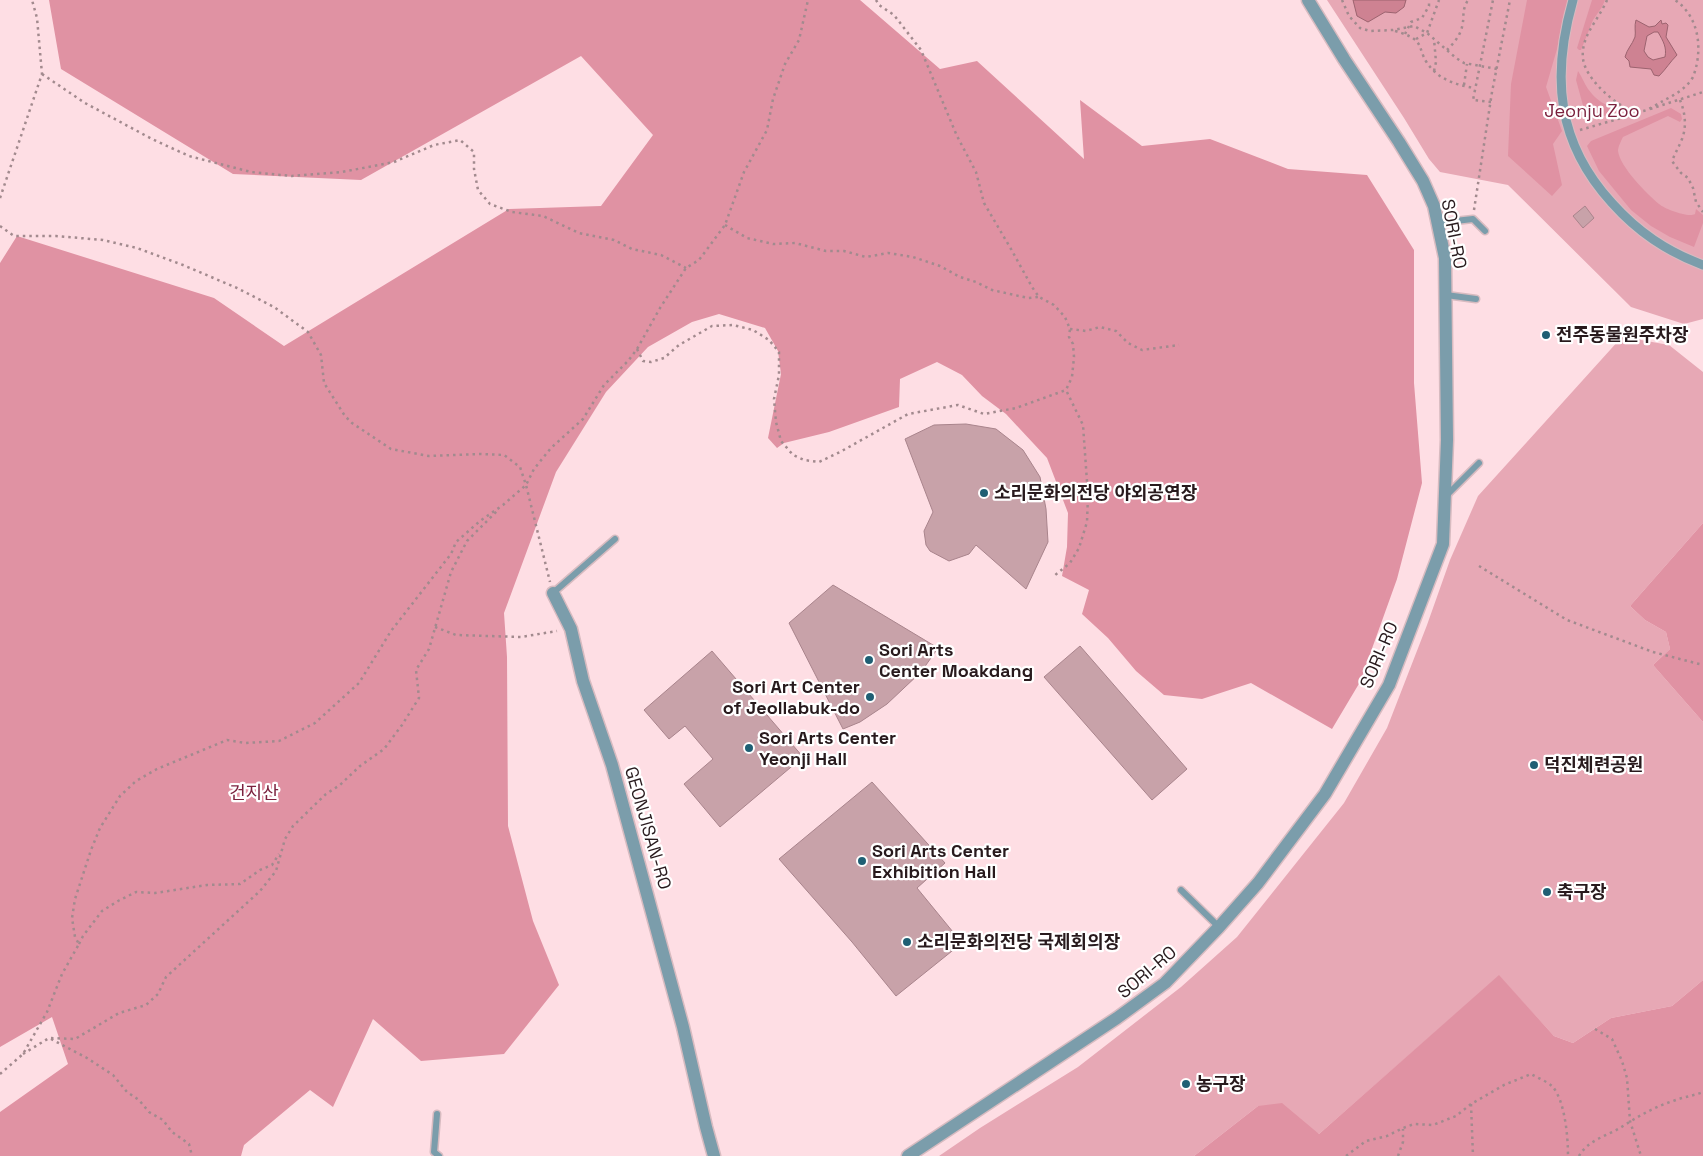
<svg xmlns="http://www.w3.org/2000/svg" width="1703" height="1156" font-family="'Space Grotesk','Noto Sans KR',sans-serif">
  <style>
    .green { fill: #e7a8b5 }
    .forest { fill: #e092a3 }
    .water { fill: #ce8292; stroke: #9c636f; fill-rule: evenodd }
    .building { fill: #c8a2a9; stroke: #a9848c }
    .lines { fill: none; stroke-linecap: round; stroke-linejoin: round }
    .service-casing { stroke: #d7bbc0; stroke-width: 9 }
    .pedestrian-casing { stroke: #d7bbc0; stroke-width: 11 }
    .minor-casing { stroke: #d7bbc0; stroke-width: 15 }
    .tertiary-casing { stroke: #d7bbc0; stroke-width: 15 }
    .path { stroke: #a28a8e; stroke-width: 2.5; stroke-dasharray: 2.5 4; stroke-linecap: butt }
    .service { stroke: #7b9dab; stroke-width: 6 }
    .pedestrian { stroke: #7b9dab; stroke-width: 9 }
    .minor { stroke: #7b9dab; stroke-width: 12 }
    .tertiary { stroke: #7b9dab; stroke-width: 12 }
    .poi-dot { fill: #1f5f74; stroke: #fff; stroke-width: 2 }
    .labels { text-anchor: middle; stroke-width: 4.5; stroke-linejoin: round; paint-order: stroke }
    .park-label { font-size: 18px; fill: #7b213e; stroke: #fff }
    .street-label { font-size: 18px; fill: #281a1d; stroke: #fff }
    .poi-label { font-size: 18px; font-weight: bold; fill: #281a1d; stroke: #fff; text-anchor: start }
  </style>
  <rect width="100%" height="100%" fill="#fedee4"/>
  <g class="green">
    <polygon points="1327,0 1703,0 1703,319 1684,324 1631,307 1508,185 1440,172 1429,159 1404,118"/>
    <polygon points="1629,329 1641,340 1669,345 1703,372 1703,523 1630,606 1645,620 1666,632 1670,649 1653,665 1703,722 1703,980 1672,1006 1611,1018 1573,1043 1554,1036 1499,976 1319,1134 1258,1106 1194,1156 939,1156 980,1128 1078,1067 1181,987 1237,937 1344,803 1387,728 1427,625 1450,560 1478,496"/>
  </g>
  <g class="forest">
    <polygon points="49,0 860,0 940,69 977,61 1084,159 1080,100 1142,146 1210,139 1288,169 1367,175 1414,250 1414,383 1422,483 1397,579 1360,682 1332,729 1251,683 1202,699 1164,695 1136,671 1108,638 1082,614 1089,590 1062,576 1067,547 1068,513 1047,458 1006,414 982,396 962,375 937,362 900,379 899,407 829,432 784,443 777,448 768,438 781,374 778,351 765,328 719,314 692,322 648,347 606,392 556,472 504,613 507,657 508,826 533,921 559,985 504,1054 421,1061 373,1019 333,1107 310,1090 244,1145 241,1156 0,1156 0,1112 68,1064 52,1017 0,1047 0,263 17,236 214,298 284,346 509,209 601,206 653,135 581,56 361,180 233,174 61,69"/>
    <polygon points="1527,0 1569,0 1564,12 1557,49 1546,87 1562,131 1553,144 1562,185 1552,196 1508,156 1511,84"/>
    <polygon points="1592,0 1605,0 1602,7 1593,20 1581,50 1579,50 1577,48"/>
    <path d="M 1578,71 C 1582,77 1584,83 1588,89 C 1600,105 1611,108 1629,110 L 1587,120 L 1576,80 Z"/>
    <path d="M 1671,108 L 1681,114 L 1682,119 L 1680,122 L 1668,116 L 1623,137 C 1621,141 1618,147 1618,151 C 1620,167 1647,194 1659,204 C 1665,209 1688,218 1695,214 L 1696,209 L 1703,215 L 1703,223 L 1694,247 L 1670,237 L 1651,226 L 1631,210 L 1599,171 L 1587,146 L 1591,141 Z"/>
    <polygon points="1703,523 1703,722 1653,665 1670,649 1666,632 1645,620 1630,606"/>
    <polygon points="1499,975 1554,1036 1573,1043 1611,1018 1672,1006 1703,980 1703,1156 1194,1156 1258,1106 1282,1103 1319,1134"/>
  </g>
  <g class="water">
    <polygon points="1353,0 1406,0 1404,7 1396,13 1385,12 1368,22 1357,16"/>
    <path d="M 1636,20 L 1649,27 L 1655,26 L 1661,20 L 1662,24 L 1666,23 L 1668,25 L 1666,37 L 1677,55 C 1670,62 1666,69 1659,76 L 1654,75 L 1651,69 L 1630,67 L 1629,61 L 1625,57 C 1627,49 1632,45 1635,37 C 1636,32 1634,26 1636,20 ZM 1654,32 L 1658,32 C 1663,41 1667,47 1665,57 L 1653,60 L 1648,57 L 1644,51 L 1647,36 Z"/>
  </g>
  <g class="building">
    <polygon points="1585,206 1594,218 1583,228 1573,216"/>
    <polygon points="966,424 996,429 1023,450 1040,477 1046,509 1048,542 1026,589 976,545 969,554 949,561 930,551 926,545 924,531 933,512 905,439 934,425"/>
    <polygon points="833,585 938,648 921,672 887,704 860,722 843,729 789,623"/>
    <polygon points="1080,646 1187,769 1152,800 1044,677"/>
    <polygon points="712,651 803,757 720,827 684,784 713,759 685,726 669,739 644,710"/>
    <polygon points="872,782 945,863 917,888 962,943 896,996 852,942 779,859"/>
  </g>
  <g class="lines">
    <defs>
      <g id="service">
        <polyline points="1437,223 1473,219 1485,231"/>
        <polyline points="1446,295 1476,299"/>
        <polyline points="1445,497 1479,463"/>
        <polyline points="553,593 615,539"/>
        <polyline points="1181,890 1219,927"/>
        <polyline points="437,1114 434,1152 439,1156"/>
      </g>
      <path id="pedestrian" d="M 1573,0 C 1551,77 1557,143 1612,203 C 1638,232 1666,251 1703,265"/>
      <polyline id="minor" points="553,593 571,629 583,681 612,765 683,1027 706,1127 714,1156"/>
      <polyline id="tertiary" points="908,1156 1117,1018 1165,983 1219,927 1258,883 1325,794 1389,685 1443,544 1447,440 1445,258 1434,206 1423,181 1399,142 1344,59 1308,0"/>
    </defs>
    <use href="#service" class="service-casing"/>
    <use href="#pedestrian" class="pedestrian-casing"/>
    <use href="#minor" class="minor-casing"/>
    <use href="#tertiary" class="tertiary-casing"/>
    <g class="path">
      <polyline points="876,0 879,5 894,15 921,50 957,136 976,172 984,203 1011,249 1032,287 1039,297 1054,305 1065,317 1070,329 1069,337 1073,344 1074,357 1072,377 1066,390 1083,425 1088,496 1087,522 1079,548 1070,563 1054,576"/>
      <polyline points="1342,0 1349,16 1360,28 1370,31 1393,30 1414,26 1427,33 1456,58 1464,63 1497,69"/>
      <path d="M 1607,0 C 1600,17 1584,33 1583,51 C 1581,66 1591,78 1600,88 C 1609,97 1628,114 1643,111 C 1649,110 1657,104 1663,101 C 1674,95 1686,89 1693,77 C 1703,51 1700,17 1675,0"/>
      <path d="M 1395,31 C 1431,41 1413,50 1433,70 C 1443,81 1461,86 1475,88"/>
      <polyline points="1405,34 1411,22 1422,18 1429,6 1429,0"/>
      <polyline points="1416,39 1427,33 1439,0"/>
      <path d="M 1447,50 C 1453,44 1460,36 1462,27 C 1465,15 1461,12 1468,0"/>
      <polyline points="1434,71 1436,62 1434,39"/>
      <polyline points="42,74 85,103 152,139 189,156 251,172 292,176 342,172 394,162 434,145 460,140 474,152 474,169 478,190 490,204 512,212 543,216 579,233 614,240 632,249 661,255 686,268"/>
      <polyline points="1464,85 1467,64"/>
      <path d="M 1680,100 C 1685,112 1687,126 1682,139 C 1679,147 1675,153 1672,161 L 1681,173 L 1688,178 L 1693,188 L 1696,202 L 1703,212"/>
      <polyline points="1491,102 1473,100 1493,0"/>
      <polyline points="1650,109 1703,92"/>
      <polyline points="1580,130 1642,112"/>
      <polyline points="0,198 42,74 37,18 32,0"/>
      <polyline points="1474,210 1492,92 1510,0"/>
      <polyline points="725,225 747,238 773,244 795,243 826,251 844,251 866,257 888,253 913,257 940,266 960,277 976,282 992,290 1028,298 1039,297"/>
      <polyline points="0,226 14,236 56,236 103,240 137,248 183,265 237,288 274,307 308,332 321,355 324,383 345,416 352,423 391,449 429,456 480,454 504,455 520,467 526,485 550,582"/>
      <polyline points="1070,329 1086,331 1100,327 1116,331 1128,343 1142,350 1179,345"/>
      <polyline points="637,349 643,361 651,362 664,358 679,345 712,326 733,325 753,330 769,340 779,352 779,375 774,399 776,422 781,441 793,455 804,460 819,462 840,452 908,414 958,405 984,414 1016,408 1066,390"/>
      <polyline points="1479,566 1567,620 1653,652 1703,665"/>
      <polyline points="435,627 456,635 521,637 557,631"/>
      <polyline points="79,944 83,936 102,911 118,901 136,892 155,893 207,885 240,884 260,870 272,865 279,854"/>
      <polyline points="1595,1029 1612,1039 1622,1061 1627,1078 1630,1121 1641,1156"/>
      <polyline points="51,1039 87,1058 113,1075 127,1092 139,1100 149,1112 163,1120 172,1132 189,1144 192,1156"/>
      <polyline points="23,1054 49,1038 75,1039 119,1013 146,1005 158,994 166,977 260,891 276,871 285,839 293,826 326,794 340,785 360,766 384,749 402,725 419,698 416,670 429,649 451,572 467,541 497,511"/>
      <polyline points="0,1074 23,1054 47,1012 62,974 79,944 75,937 72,918 75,899 91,850 100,828 120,796 136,781 157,769 227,740 245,743 279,741 315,723 359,683 391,631 451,554 456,542 480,521 503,505 526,485 534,469 551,448 583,419 604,385 628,361 637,349 660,308 686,268 699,260 725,225 744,172 767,130 773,99 785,64 799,40 808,0"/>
      <polyline points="1471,1104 1473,1156"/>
      <path d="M 1346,1156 L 1366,1141 L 1387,1136 L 1403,1128 L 1414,1124 L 1433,1125 L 1456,1116 L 1471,1104 L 1504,1085 L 1531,1074 C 1538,1078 1546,1081 1552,1086 C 1565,1100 1568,1137 1568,1156"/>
      <polyline points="1398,1156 1403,1142 1403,1129"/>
      <path d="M 1579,1156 C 1587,1141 1606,1136 1620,1128 C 1637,1117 1654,1107 1673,1101 C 1683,1097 1693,1096 1703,1092"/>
    </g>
    <use href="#service" class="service"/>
    <use href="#pedestrian" class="pedestrian"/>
    <use href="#minor" class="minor"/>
    <use href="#tertiary" class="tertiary"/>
  </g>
  <g class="poi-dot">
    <circle cx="1546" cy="335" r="5"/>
    <circle cx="984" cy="493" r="5"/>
    <circle cx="869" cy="660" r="5"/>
    <circle cx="870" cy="697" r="5"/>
    <circle cx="749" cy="748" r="5"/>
    <circle cx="1534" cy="765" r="5"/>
    <circle cx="862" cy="861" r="5"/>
    <circle cx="1547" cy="892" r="5"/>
    <circle cx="907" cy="942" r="5"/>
    <circle cx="1186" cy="1084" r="5"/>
  </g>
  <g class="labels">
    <g class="park-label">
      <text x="1592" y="117">Jeonju Zoo</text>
      <text x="254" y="799">건지산</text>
    </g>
    <g class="street-label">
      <text transform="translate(1454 234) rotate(79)" y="6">SORI-RO</text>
      <text transform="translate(1379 655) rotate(-67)" y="6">SORI-RO</text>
      <text transform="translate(648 828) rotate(74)" y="6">GEONJISAN-RO</text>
      <text transform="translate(1147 972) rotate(-40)" y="6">SORI-RO</text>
    </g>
    <g class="poi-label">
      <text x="1556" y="341">전주동물원주차장</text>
      <text x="994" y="499">소리문화의전당 야외공연장</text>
      <text x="879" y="656">Sori Arts<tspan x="879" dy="21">Center Moakdang</tspan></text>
      <text x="860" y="693" text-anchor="end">Sori Art Center<tspan x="860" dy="21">of Jeollabuk-do</tspan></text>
      <text x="759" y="744">Sori Arts Center<tspan x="759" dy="21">Yeonji Hall</tspan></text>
      <text x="1544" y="771">덕진체련공원</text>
      <text x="872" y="857">Sori Arts Center<tspan x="872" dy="21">Exhibition Hall</tspan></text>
      <text x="1557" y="898">축구장</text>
      <text x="917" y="948">소리문화의전당 국제회의장</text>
      <text x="1196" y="1090">농구장</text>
    </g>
  </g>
</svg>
